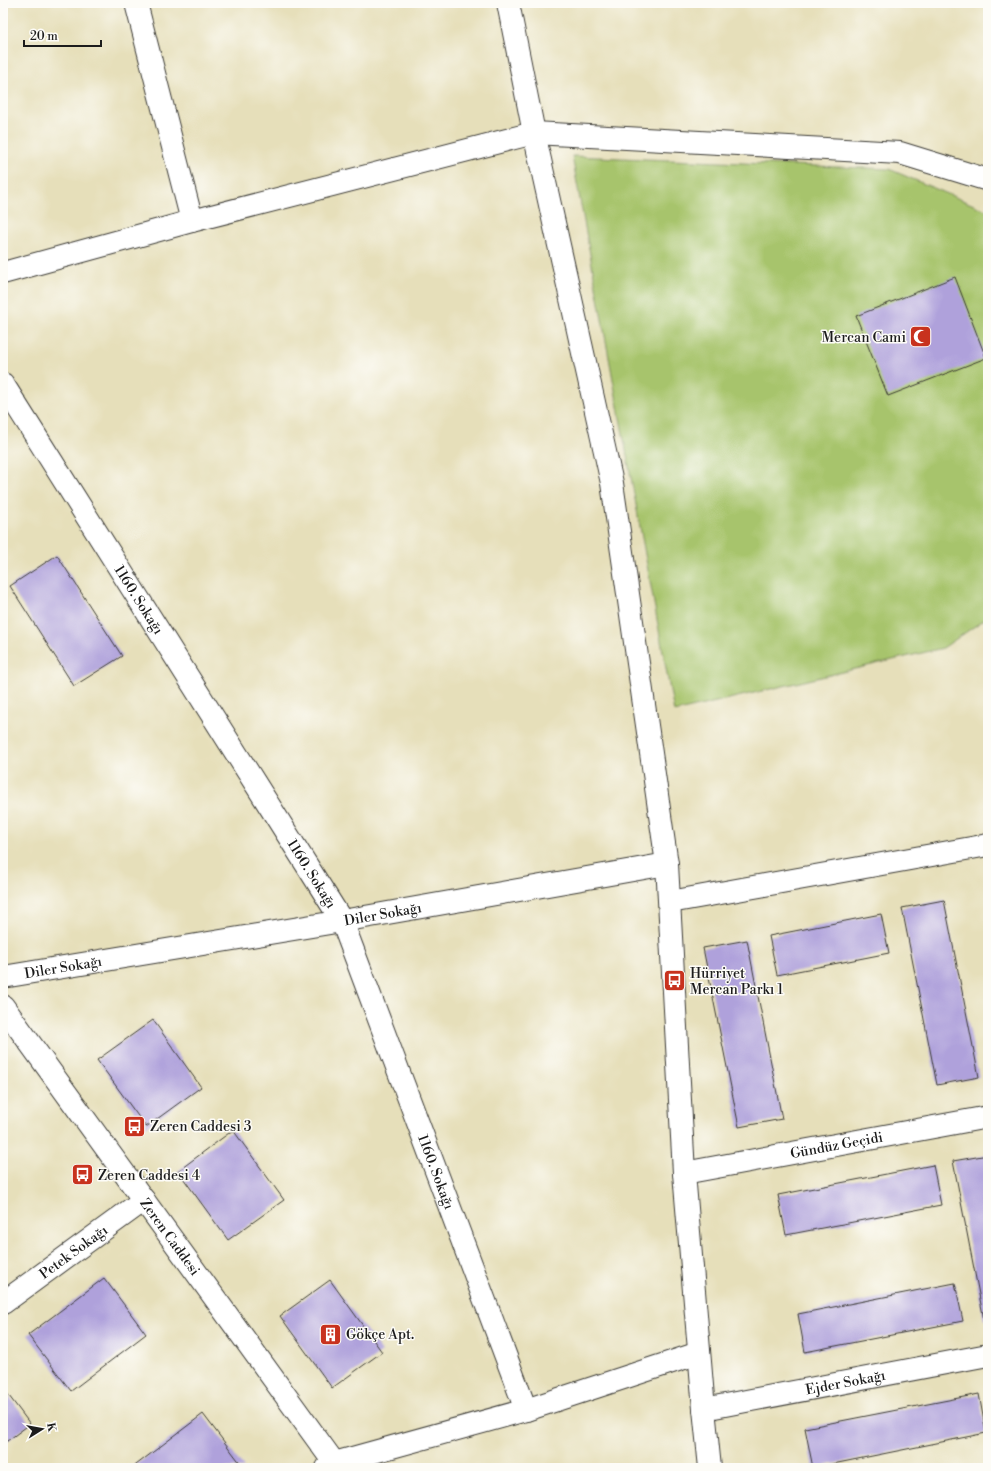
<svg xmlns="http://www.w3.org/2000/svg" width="991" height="1471" font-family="'Libre Bodoni',serif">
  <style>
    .green { fill: #a7c46c; stroke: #627044 }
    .building { fill: #afa1db }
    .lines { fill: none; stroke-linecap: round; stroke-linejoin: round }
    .minor-casing { stroke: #3a3934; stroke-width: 24 }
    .minor { stroke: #fff; stroke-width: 22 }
    .labels { text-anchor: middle; stroke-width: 3; stroke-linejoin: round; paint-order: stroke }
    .poi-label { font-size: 14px; fill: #1c1c1c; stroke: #fdfcf7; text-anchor: start }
    .street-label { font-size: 14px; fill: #1c1c1c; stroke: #fdfcf7 }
  </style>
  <rect width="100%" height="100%" fill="#fdfcf7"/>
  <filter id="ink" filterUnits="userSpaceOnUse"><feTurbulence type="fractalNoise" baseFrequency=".025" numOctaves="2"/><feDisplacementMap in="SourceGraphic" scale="8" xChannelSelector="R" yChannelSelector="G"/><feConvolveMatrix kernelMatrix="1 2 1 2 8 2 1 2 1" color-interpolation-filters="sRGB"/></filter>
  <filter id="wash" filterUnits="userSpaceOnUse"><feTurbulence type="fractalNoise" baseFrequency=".012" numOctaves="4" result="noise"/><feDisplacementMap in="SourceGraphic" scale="16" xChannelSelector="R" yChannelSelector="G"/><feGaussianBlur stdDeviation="0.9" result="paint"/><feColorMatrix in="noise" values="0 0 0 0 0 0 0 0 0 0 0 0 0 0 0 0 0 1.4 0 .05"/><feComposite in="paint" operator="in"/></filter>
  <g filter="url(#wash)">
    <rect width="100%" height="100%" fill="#e6dfba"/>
    <polygon class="green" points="572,156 889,169 988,211 988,617 943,648 674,712"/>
    <g id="blocks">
      <g class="building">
        <polygon points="955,277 986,358 888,396 856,316"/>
        <polygon points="57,555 122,656 74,686 10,586"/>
        <polygon points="944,900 979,1077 937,1085 902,908"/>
        <polygon points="881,914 889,953 777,975 769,936"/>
        <polygon points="747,940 782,1119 739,1127 703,948"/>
        <polygon points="153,1020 201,1087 146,1127 97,1060"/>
        <polygon points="233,1130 284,1200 228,1240 178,1171"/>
        <polygon points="988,1155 988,1319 984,1320 953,1161"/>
        <polygon points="933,1165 941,1205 786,1235 778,1195"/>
        <polygon points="104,1278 146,1334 71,1391 28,1335"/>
        <polygon points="330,1280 382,1352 332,1388 280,1316"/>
        <polygon points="955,1283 963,1321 805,1352 798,1314"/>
        <polygon points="3,1388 30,1424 3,1444"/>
        <polygon points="979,1394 986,1433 813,1468 805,1428"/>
        <polygon points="203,1414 244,1468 132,1468"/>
      </g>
    </g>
  </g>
  <g filter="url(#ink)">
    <use href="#blocks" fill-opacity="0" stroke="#3a3934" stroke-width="1"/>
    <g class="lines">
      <defs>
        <g id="minor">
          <polyline points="136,3 192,221"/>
          <polyline points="508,3 534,133 612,483 667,864 684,1173 704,1409 710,1468"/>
          <polyline points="3,273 192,221 534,133 900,153 988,180"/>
          <path id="s1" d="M 3,384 L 342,921 L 526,1410"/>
          <polyline points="670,902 988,845"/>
          <path id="s2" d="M 3,977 L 342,921 L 667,864"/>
          <path id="s3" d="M 3,1006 L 338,1468"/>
          <path id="s4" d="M 684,1173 L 988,1117"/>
          <path id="s5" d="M 3,1303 L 144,1200"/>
          <path id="s6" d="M 704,1409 L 988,1355"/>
          <polyline points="327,1468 334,1463 526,1410 699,1353"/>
        </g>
      </defs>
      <use href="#minor" class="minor-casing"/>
      <use href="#minor" class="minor"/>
    </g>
  </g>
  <defs>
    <symbol id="mosque-square" viewBox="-11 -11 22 22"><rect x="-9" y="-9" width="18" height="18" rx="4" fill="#c8321e" stroke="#fdfcf7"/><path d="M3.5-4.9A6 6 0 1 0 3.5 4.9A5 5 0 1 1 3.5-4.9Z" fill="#fff"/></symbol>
    <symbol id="bus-square" viewBox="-11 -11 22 22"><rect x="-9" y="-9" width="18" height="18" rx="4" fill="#c8321e" stroke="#fdfcf7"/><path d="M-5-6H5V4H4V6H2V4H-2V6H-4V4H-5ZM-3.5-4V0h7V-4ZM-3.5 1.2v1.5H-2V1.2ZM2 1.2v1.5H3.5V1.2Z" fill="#fff"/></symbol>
    <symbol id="building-square" viewBox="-11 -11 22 22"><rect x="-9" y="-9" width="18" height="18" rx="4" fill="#c8321e" stroke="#fdfcf7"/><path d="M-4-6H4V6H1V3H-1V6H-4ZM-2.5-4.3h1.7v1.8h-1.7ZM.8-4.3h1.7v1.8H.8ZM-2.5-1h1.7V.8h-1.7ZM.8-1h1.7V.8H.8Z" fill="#fff"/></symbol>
  </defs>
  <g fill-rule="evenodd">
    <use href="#mosque-square" x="908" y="324" width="25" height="25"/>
    <use href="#bus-square" x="662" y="968" width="25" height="25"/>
    <use href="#bus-square" x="122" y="1114" width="25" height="25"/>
    <use href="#bus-square" x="70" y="1162" width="25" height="25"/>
    <use href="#building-square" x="318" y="1322" width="25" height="25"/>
  </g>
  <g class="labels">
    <g class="poi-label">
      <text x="906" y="342" text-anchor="end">Mercan Cami</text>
      <text x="690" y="978">Hürriyet<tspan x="690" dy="16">Mercan Parkı 1</tspan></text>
      <text x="150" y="1131">Zeren Caddesi 3</text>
      <text x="98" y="1180">Zeren Caddesi 4</text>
      <text x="346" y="1339">Gökçe Apt.</text>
    </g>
    <g class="street-label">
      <text dy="5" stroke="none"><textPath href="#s1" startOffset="255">1160. Sokağı</textPath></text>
      <text dy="5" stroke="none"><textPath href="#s1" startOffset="579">1160. Sokağı</textPath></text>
      <text dy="5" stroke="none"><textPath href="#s2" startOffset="385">Diler Sokağı</textPath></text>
      <text dy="5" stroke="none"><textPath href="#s2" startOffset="61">Diler Sokağı</textPath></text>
      <text dy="5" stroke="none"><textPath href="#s4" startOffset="155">Gündüz Geçidi</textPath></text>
      <text dy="5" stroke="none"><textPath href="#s1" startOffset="903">1160. Sokağı</textPath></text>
      <text dy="5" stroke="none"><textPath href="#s3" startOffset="285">Zeren Caddesi</textPath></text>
      <text dy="5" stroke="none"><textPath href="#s5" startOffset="87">Petek Sokağı</textPath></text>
      <text dy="5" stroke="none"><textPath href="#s6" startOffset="144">Ejder Sokağı</textPath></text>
    </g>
  </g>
  <rect width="991" height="1471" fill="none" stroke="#fdfcf7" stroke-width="16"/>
  <g transform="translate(42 1429) rotate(79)" stroke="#fdfcf7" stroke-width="3" paint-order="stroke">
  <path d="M0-3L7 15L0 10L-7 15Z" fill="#1c1c1c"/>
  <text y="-6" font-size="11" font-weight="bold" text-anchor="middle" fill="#1c1c1c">K</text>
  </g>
  <path d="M24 40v6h77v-6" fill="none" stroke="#1c1c1c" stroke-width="2"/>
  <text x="30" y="40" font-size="12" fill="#1c1c1c" stroke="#fdfcf7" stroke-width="3" paint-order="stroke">20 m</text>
</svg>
